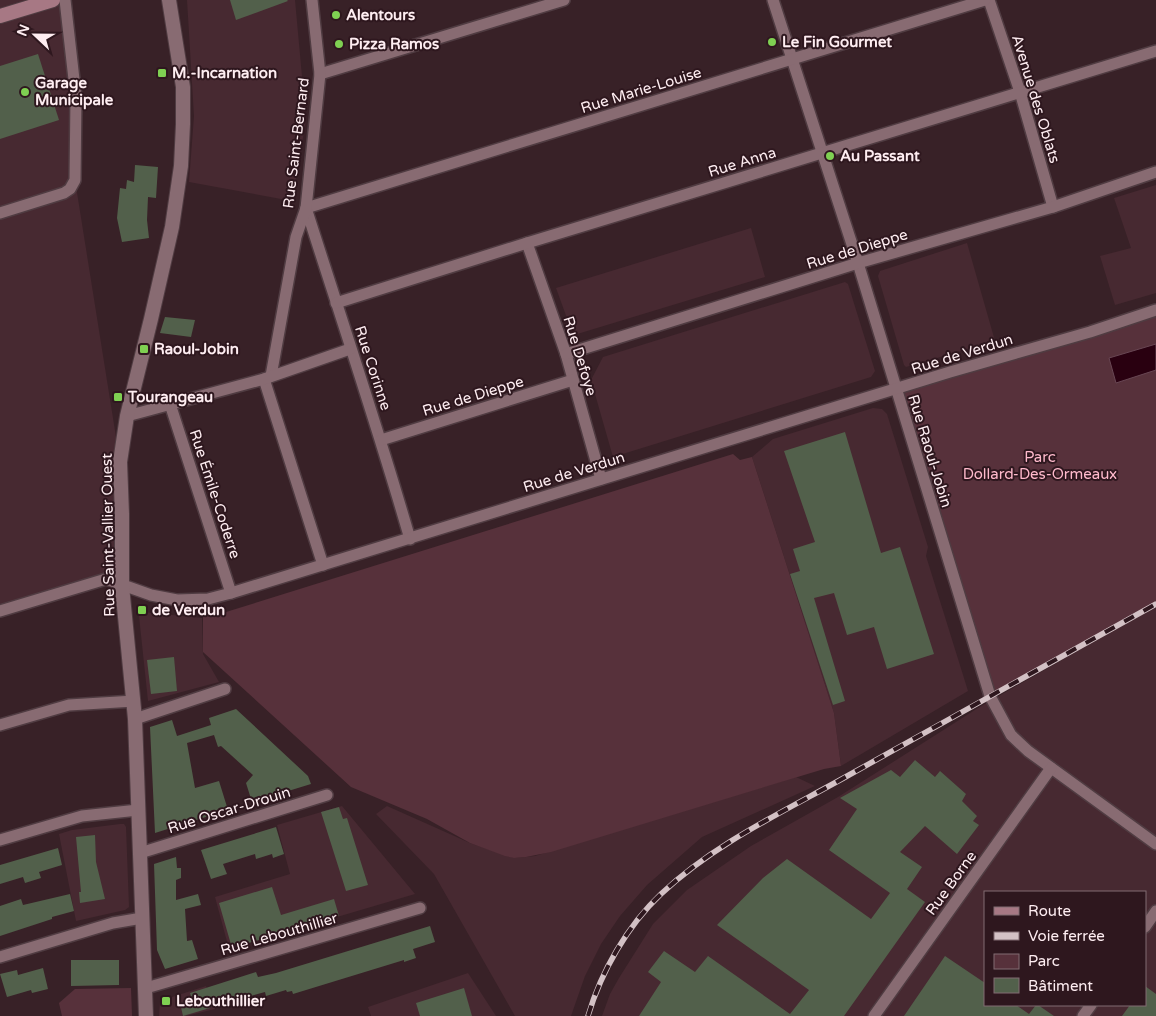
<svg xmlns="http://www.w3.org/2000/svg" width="1156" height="1016" font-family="'Varela Round',sans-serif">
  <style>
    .built { fill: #472931; fill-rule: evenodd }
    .green { fill: #57313b }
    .water { fill: #290010; stroke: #694754 }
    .building { fill: #52604b }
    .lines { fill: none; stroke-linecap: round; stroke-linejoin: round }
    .minor-casing { stroke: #503c42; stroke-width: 14 }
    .tertiary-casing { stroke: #503c42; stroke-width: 16 }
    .secondary-casing { stroke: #503c42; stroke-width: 16 }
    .minor { stroke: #886b72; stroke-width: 11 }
    .tertiary { stroke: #886b72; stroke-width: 14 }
    .secondary { stroke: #a77884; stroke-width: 14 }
    .rail-casing { stroke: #d3c1c5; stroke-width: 5.5 }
    .rail { stroke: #2e171e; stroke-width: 4; stroke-dasharray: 11; stroke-linecap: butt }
    .poi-dot { fill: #7fd052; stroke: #2e171e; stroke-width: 2 }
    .labels { text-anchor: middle; stroke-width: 4; stroke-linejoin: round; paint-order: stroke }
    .poi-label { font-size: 15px; font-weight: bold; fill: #feedf1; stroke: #2e171e; text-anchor: start }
    .street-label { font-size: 15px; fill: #feedf1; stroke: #2e171e }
    .park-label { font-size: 15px; fill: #ffbacc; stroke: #2e171e }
  </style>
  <rect width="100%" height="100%" fill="#382127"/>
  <g class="built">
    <polygon points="0,0 65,0 75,180 120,462 122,586 106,579 0,609"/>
    <polygon points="187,0 295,0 306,120 292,201 189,182 194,116"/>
    <polygon points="1156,185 1156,293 1115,305 1100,256 1131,248 1114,198"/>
    <polygon points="751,228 765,277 574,335 572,332 556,288"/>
    <polygon points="967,243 995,341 906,367 904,365 878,276 880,271"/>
    <polygon points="845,282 848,284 875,371 871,377 613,457 591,380 603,357"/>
    <polygon points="873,408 882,409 887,414 928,547 926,556 968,691 841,766 834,713 752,457 773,439"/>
    <path d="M 1156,606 L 1156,1016 L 602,1016 L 610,994 L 619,978 L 653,924 L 687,890 L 751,846 L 838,797 L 978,708 ZM 985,892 L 1145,892 L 1145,1005 L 985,1005 Z"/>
    <polygon points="143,612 202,618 203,654 219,682 148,701 139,616"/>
    <polygon points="796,777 815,786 702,837 647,885 620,916 601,944 585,976 571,1016 515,1016 434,874 376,814 387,806 470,843 514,858 526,857 535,856"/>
    <polygon points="342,806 415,894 229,949 215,897 290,874 277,825"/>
    <polygon points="120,824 124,824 126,827 129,907 125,910 76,921 59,834 72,830"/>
    <polygon points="468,973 496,1016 371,1016 368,1007"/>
    <polygon points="206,986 215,1009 186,1016 159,1016 160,1001"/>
  </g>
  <g class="green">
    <polygon points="1156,310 1156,604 990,696 896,390"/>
    <polygon points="733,454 740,460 752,457 834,713 841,766 824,769 551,852 526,857 514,858 505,856 470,843 427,819 351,787 203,652 203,617 226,612"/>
    <polygon points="131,988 132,1016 62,1016 59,1003 75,989"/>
  </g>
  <polygon class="water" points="1156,344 1156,370 1116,383 1109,358"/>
  <g class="building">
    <polygon points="230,0 287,0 288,1 236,20"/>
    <polygon points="38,54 59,120 0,139 0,66"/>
    <polygon points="135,165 158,167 156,198 148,197 147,220 149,238 122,242 117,218 120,188 126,189 127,180 134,182"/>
    <polygon points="165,317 195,320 191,337 160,333"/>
    <polygon points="845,432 881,553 900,547 934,654 887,669 874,627 847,635 834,593 814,598 845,701 833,705 790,574 800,571 793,549 815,542 784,451"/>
    <polygon points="174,657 177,691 151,694 147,660"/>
    <polygon points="236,709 308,776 311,784 252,802 246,783 253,775 221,746 218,747 214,735 187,743 195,788 219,781 228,810 155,833 150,727 172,720 177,736 211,725 209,718"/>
    <polygon points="915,760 935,777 940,771 966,794 962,801 977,816 973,821 979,825 957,854 925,826 900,852 922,867 907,889 925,902 844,1016 639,1016 661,982 648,972 664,951 695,972 708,956 790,1014 809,990 717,925 763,878 787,859 871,919 890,893 829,850 857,809 840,798 891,770 900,777"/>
    <polygon points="339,807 343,819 347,818 368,885 346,891 321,812"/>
    <polygon points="276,827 284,854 273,858 272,854 256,859 255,854 223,864 227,874 211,879 201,850"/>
    <polygon points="95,835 96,862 105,899 80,903 79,892 81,892 76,837"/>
    <polygon points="58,848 62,865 39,872 41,878 25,883 23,877 0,884 0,865"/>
    <polygon points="176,857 177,868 181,868 181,878 176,880 176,900 198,894 201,905 185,909 187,941 192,940 198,959 165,969 157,950 154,864"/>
    <polygon points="272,887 281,915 334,899 339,916 232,948 219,903"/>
    <polygon points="70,894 74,911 52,917 52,919 0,936 0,906 21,899 23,905"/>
    <polygon points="430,926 435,942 413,949 416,958 404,962 404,960 293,994 292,991 287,992 286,990 266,996 265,992 210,1007 210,1008 183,1016 180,1003 192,1000 190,993 256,972 258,977 276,973"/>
    <polygon points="945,956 985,983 985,1005 1016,1005 1029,1014 1036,1005 1038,1005 1054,1016 904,1016"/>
    <polygon points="71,960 119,960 119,985 71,986"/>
    <polygon points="43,968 48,989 32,993 31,990 7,997 0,974 17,970 18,975"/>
    <polygon points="1145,986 1156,994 1156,1016 1122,1016 1130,1005 1145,1005"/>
    <polygon points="464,988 472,1016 420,1016 416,1003"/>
  </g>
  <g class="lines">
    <defs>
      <g id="minor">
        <polyline points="773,0 858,263 990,696 1011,735 1028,751 1156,844"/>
        <polyline points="989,0 1020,92 1053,207"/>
        <polyline points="320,74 564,0"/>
        <polyline points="306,208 985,0"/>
        <path d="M 306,208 C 341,318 378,428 410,539"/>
        <polyline points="0,213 64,193 70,189 75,180 76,97 65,0"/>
        <polyline points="527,243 566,354 601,479"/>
        <polyline points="336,303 527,243 1156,51"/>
        <polyline points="566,354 858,263 1053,207 1156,172"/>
        <polyline points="271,376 296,237 306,208 320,74 312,0"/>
        <polyline points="264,379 323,565"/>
        <polyline points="170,404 231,593"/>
        <polyline points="127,416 264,379 350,349"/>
        <polyline points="381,440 573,380"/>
        <polyline points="0,611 106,579 151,595 177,600 208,599 231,593 950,372 1090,332 1156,310"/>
        <polyline points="135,719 225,689"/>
        <polyline points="0,725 69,705 134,701"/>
        <polyline points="0,840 82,816 138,810"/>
        <polyline points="140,853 327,795"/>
        <polyline points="1145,927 1156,911"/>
        <polyline points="0,957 113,923 142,918"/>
        <polyline points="146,988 420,908"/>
        <polyline points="874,1016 1051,768"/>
        <polyline points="1083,1016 1091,1005"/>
      </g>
      <polyline id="tertiary" points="146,1016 135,719 122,586 122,514 120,462 127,416 151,319 172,227 181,166 183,124 183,87 169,0"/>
      <polyline id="secondary" points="0,16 53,0"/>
    </defs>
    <use href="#minor" class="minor-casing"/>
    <use href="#tertiary" class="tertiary-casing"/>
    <use href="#secondary" class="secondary-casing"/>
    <use href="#minor" class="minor"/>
    <use href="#tertiary" class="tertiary"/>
    <use href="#secondary" class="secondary"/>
    <defs>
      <path id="rail" d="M 588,1016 C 601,972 627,926 661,894 C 715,843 785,811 849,775 C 951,718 1053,661 1156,604"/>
    </defs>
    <use href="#rail" class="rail-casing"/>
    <use href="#rail" class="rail"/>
  </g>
  <g class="poi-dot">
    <circle cx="336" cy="15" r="5"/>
    <circle cx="772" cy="42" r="5"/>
    <circle cx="339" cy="44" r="5"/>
    <rect x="157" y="68" width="10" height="10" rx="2.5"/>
    <circle cx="25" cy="92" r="5"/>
    <circle cx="830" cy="156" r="5"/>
    <rect x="139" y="344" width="10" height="10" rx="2.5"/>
    <rect x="113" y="392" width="10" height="10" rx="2.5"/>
    <rect x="137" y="605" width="10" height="10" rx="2.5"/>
    <rect x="161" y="996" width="10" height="10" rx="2.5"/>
  </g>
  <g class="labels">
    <g class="poi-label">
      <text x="346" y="20">Alentours</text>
      <text x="782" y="47">Le Fin Gourmet</text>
      <text x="349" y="49">Pizza Ramos</text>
      <text x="172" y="78">M.-Incarnation</text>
      <text x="35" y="88">Garage<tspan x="35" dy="17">Municipale</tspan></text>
      <text x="840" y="161">Au Passant</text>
      <text x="154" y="354">Raoul-Jobin</text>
      <text x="128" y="402">Tourangeau</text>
      <text x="152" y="615">de Verdun</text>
      <text x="176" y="1006">Lebouthillier</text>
    </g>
    <g class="street-label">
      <text transform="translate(641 90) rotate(-17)" y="5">Rue Marie-Louise</text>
      <text transform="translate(1036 99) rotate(73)" y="5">Avenue des Oblats</text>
      <text transform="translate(296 143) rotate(-83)" y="5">Rue Saint-Bernard</text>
      <text transform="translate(742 162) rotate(-17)" y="5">Rue Anna</text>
      <text transform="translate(857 249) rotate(-17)" y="5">Rue de Dieppe</text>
      <text transform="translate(962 354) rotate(-17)" y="5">Rue de Verdun</text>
      <text transform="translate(580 356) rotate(73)" y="5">Rue Defoye</text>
      <text transform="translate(373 368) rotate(72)" y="5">Rue Corinne</text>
      <text transform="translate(473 396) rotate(-17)" y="5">Rue de Dieppe</text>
      <text transform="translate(930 451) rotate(73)" y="5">Rue Raoul-Jobin</text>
      <text transform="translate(574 472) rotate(-17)" y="5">Rue de Verdun</text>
      <text transform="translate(215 494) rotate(72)" y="5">Rue Émile-Coderre</text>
      <text transform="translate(108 535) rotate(-91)" y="5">Rue Saint-Vallier Ouest</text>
      <text transform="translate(229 810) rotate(-17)" y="5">Rue Oscar-Drouin</text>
      <text transform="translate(951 883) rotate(-54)" y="5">Rue Borne</text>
      <text transform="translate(279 934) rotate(-16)" y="5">Rue Lebouthillier</text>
    </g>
    <g class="park-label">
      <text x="1040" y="462">Parc<tspan x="1040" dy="17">Dollard-Des-Ormeaux</tspan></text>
    </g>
  </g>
  <rect x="984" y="891" width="162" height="115" fill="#2e171e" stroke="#816d72"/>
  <rect x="994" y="907" width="25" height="8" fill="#a77884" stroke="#816d72"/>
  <text x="1028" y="916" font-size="15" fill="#feedf1">Route</text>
  <rect x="994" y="932" width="25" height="8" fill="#d3c1c5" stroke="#816d72"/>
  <text x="1028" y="941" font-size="15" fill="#feedf1">Voie ferrée</text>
  <rect x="994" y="954" width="25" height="15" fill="#57313b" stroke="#816d72"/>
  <text x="1028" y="966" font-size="15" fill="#feedf1">Parc</text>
  <rect x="994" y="978" width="25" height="15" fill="#52604b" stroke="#816d72"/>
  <text x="1028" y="991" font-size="15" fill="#feedf1">Bâtiment</text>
  <g transform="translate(35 35) rotate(292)" stroke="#2e171e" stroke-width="4" paint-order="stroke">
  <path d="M0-4L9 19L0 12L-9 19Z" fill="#feedf1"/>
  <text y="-8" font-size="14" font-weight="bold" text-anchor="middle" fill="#feedf1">N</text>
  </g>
</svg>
